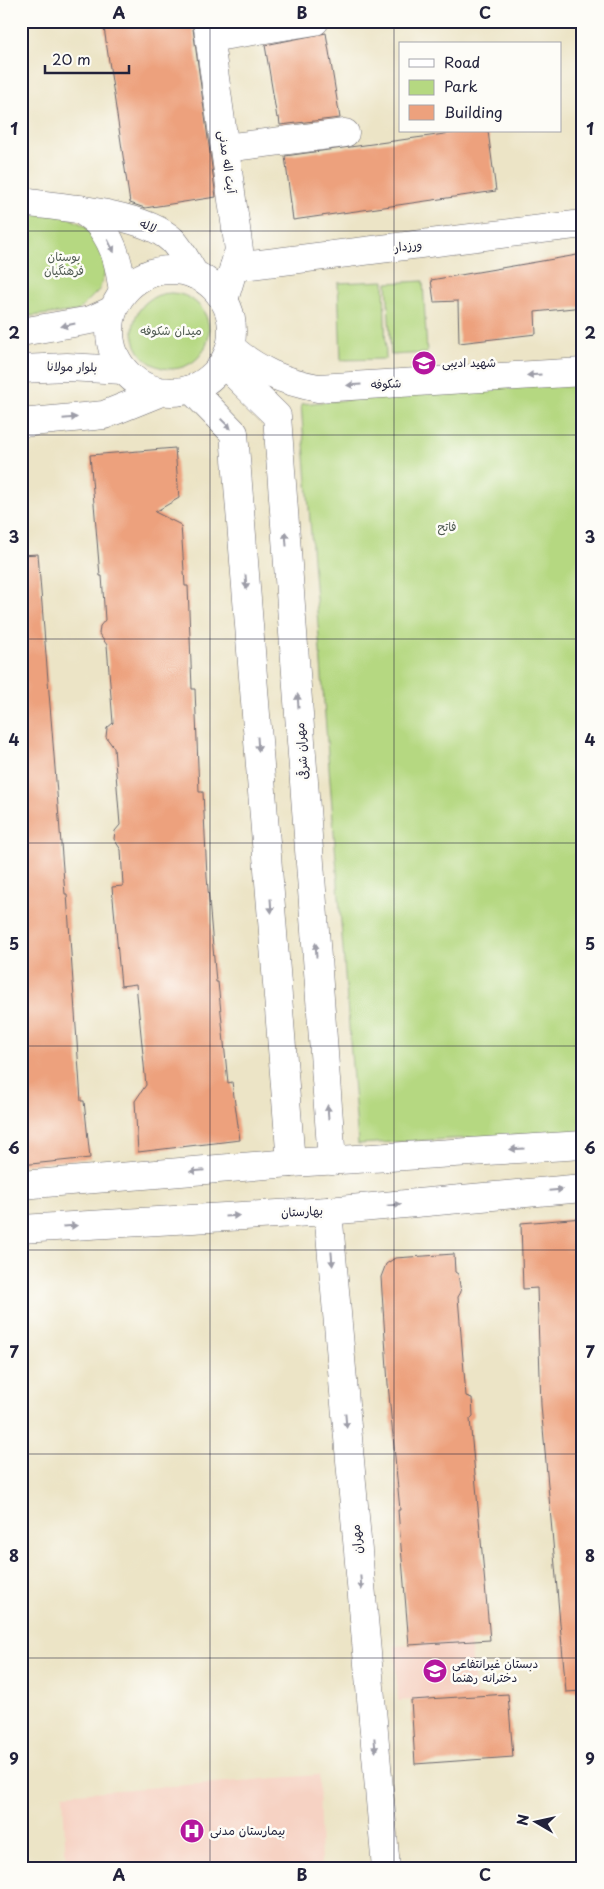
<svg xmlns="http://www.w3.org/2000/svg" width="604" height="1889" font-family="'Playpen Sans','Playpen Sans Arabic',sans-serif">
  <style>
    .built { fill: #f6d2c3 }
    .green { fill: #b5d881; stroke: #6c7d5e }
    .building { fill: #eda17d }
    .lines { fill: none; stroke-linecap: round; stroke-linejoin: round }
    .minor-casing { stroke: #69666c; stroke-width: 29 }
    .major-casing { stroke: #69666c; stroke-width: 29 }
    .minor { stroke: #fff; stroke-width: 28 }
    .major { stroke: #fff; stroke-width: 28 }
    .oneway { fill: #9c9ca7 }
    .grid { fill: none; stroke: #22223b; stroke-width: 1; stroke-opacity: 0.55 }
    .labels { text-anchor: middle; stroke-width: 5; stroke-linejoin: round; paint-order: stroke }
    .street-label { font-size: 12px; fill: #22223b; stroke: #fdfcf7 }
    .park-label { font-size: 12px; fill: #4e5950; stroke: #fdfcf7 }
    .poi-label { font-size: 12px; fill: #22223b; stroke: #fdfcf7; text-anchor: start }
    .neatline { fill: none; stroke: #22223b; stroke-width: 2 }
    .grid-label { font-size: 16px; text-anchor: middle; font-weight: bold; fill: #22223b }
  </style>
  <rect width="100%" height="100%" fill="#fdfcf7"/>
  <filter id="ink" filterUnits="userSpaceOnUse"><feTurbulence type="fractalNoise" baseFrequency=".02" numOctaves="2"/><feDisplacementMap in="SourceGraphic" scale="10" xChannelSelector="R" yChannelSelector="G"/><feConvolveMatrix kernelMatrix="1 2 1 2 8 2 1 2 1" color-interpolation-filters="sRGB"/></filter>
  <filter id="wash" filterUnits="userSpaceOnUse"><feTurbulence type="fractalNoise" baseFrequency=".0096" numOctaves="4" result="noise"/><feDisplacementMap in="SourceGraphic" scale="20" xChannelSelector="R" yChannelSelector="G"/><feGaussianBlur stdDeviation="1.12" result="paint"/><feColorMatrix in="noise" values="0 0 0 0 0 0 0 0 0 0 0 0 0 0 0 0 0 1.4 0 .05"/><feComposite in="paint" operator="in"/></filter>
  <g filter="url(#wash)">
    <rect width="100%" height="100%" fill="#ece4c6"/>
    <g class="built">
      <polygon points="470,1641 476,1696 398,1701 395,1646"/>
      <polygon points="319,1775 321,1868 66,1868 63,1794"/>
    </g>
    <g class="green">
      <polygon points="21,211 64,215 87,227 105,244 106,270 99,290 78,311 21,317"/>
      <polygon points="384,281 386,359 341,360 338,283"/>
      <polygon points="423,281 427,353 391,355 387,283"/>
      <circle cx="171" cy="331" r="38"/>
      <polygon points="583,378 583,1132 358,1144 301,404"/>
    </g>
    <g id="blocks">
      <g class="building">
        <polygon points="103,21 192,21 216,197 145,208 130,203"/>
        <polygon points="326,33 340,118 280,125 279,117 277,118 265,45"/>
        <polygon points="466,131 488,131 496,191 293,220 285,156"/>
        <polygon points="583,254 583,307 535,312 536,334 459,343 458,301 434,302 431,280"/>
        <polygon points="175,448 179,498 155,512 181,525 185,586 188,586 192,689 195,689 199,792 203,792 207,877 216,982 218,982 228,1083 232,1082 240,1140 138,1152 135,1101 146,1085 136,984 121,986 112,887 123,886 121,850 114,839 115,831 120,825 114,748 106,737 107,728 113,723 107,645 99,634 100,626 105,620 102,576 100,576 90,455"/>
        <polygon points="38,554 65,894 67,894 81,1101 84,1101 90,1158 21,1165 21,555"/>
        <polygon points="583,1218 583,1691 566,1692 541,1405 537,1288 523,1289 521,1223"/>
        <polygon points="454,1254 455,1272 458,1274 461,1292 458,1297 466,1396 472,1398 473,1416 470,1419 490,1640 409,1645 398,1510 400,1510 388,1384 381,1277 386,1264 395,1258"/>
        <polygon points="508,1694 513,1757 415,1764 411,1700"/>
      </g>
    </g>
  </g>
  <g filter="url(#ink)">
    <use href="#blocks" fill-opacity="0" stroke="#69666c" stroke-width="1"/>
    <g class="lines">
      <defs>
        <g id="minor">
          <polyline points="207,21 239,250 224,300"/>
          <polyline points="210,38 315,21"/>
          <polyline points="225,148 345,133"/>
          <path d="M 21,202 C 60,207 144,213 172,240 C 181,249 188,264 195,275"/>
          <path d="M 80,209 C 87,215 96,220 101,227 C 116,247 120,269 123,293"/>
          <polyline points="234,267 583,224"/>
          <polyline points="223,363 277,416 332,1161"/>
          <polyline points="191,389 234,433 291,1163"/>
          <polyline points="21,423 104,415 161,392"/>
          <polyline points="328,1211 386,1868"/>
        </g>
        <g id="major">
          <circle cx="171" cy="331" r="61"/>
          <polyline points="21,332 91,320 113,310"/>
          <path d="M 230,347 C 258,371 282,381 318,388 L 583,372"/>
          <polyline points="21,369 67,367 123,370"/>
          <polyline points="21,1185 291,1163 583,1145"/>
          <polyline points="21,1229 328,1211 583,1188"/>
        </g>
      </defs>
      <use href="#minor" class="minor-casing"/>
      <use href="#major" class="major-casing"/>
      <use href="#minor" class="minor"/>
      <use href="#major" class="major"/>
    </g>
    <defs><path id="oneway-solid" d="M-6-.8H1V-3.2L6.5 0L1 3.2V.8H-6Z" transform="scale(1.25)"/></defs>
    <g class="oneway">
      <use href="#oneway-solid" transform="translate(111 246) rotate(63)"/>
      <use href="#oneway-solid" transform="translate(68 325) rotate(168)"/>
      <use href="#oneway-solid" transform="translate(534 375) rotate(177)"/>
      <use href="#oneway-solid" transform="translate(354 385) rotate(177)"/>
      <use href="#oneway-solid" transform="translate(70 418) rotate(-5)"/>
      <use href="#oneway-solid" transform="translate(226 424) rotate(45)"/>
      <use href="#oneway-solid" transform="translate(286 539) rotate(-94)"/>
      <use href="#oneway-solid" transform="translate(246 582) rotate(86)"/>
      <use href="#oneway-solid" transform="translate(298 701) rotate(-94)"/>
      <use href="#oneway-solid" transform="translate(258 744) rotate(86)"/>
      <use href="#oneway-solid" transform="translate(271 906) rotate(86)"/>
      <use href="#oneway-solid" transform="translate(316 950) rotate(-94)"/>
      <use href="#oneway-solid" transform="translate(328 1112) rotate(-94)"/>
      <use href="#oneway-solid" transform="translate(517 1149) rotate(177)"/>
      <use href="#oneway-solid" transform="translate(197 1171) rotate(175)"/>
      <use href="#oneway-solid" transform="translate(556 1190) rotate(-5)"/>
      <use href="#oneway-solid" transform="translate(394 1205) rotate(-5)"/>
      <use href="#oneway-solid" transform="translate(232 1216) rotate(-3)"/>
      <use href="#oneway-solid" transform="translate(70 1226) rotate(-3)"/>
      <use href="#oneway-solid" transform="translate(332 1259) rotate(85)"/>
      <use href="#oneway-solid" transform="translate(346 1421) rotate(85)"/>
      <use href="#oneway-solid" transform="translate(361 1583) rotate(85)"/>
      <use href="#oneway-solid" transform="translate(375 1745) rotate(85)"/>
    </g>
  </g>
  <path class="grid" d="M 210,21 L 210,1868M 394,21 L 394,1868M 21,231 L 583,231M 21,435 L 583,435M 21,639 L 583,639M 21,843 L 583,843M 21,1046 L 583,1046M 21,1250 L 583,1250M 21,1454 L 583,1454M 21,1658 L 583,1658"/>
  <defs>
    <symbol id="school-disc" viewBox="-11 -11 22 22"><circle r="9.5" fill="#b5179e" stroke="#fdfcf7"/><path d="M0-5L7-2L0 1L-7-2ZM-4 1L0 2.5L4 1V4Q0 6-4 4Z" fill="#fff"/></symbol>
    <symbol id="hospital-disc" viewBox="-11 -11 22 22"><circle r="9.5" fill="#b5179e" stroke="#fdfcf7"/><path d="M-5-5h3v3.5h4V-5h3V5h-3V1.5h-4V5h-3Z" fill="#fff"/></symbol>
  </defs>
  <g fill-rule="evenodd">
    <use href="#school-disc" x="410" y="349" width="28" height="28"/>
    <use href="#school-disc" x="421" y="1657" width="28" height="28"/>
    <use href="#hospital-disc" x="178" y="1817" width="28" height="28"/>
  </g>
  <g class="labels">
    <g class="street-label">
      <text transform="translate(227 162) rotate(82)" y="4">آیت اله مدنی</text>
      <text transform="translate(148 226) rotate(24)" y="4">لاله</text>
      <text transform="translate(408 246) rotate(-7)" y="4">ورزدار</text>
      <text transform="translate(72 367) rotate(1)" y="4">بلوار مولانا</text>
      <text transform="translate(386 384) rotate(-3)" y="4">شکوفه</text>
      <text transform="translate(302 751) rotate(-94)" y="4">مهران شرقی</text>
      <text transform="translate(302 1212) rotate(-3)" y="4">بهارستان</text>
      <text transform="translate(357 1539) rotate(-95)" y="4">مهران</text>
    </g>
    <g class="park-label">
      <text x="64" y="261">بوستان<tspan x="64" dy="14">فرهنگیان</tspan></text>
      <text x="171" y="335">میدان شکوفه</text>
      <text x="447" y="531">فاتح</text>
    </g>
    <g class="poi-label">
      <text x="442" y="367">شهید ادیبی</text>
      <text x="452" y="1668">دبستان غیرانتفاعی<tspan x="452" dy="14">دخترانه رهنما</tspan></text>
      <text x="210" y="1835">بیمارستان مدنی</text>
    </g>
  </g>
  <rect width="604" height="1889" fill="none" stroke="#fdfcf7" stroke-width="55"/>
  <rect x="399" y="42" width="162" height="90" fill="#fdfcf7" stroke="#a5a5ac"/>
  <rect x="409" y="59" width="25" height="8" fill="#ffffff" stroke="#a5a5ac"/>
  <text x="444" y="68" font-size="15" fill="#22223b">Road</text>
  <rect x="409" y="80" width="25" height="15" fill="#b5d881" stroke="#a5a5ac"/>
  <text x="444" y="92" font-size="15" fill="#22223b">Park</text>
  <rect x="409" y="105" width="25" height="15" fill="#eda17d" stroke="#a5a5ac"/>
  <text x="444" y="118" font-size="15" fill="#22223b">Building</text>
  <g transform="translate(536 1822) rotate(279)" stroke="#fdfcf7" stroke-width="4" paint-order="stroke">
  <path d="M0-4L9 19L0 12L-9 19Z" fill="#22223b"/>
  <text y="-8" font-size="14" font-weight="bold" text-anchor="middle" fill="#22223b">N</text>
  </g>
  <path d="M45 65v8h84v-8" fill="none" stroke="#22223b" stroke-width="2.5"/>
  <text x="52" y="65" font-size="15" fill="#22223b" stroke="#fdfcf7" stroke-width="4" paint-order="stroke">20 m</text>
  <rect x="28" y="28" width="548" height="1834" class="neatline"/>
  <g class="grid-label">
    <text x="119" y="19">A</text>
    <text x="302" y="19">B</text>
    <text x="485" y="19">C</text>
    <text x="14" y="135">1</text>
    <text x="590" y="135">1</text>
    <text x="14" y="339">2</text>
    <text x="590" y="339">2</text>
    <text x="14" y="543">3</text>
    <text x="590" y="543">3</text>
    <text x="14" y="746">4</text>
    <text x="590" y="746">4</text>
    <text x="14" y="950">5</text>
    <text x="590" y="950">5</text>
    <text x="14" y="1154">6</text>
    <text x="590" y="1154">6</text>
    <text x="14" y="1358">7</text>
    <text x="590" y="1358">7</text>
    <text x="14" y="1562">8</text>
    <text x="590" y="1562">8</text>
    <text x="14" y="1765">9</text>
    <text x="590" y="1765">9</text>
    <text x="119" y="1881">A</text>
    <text x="302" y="1881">B</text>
    <text x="485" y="1881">C</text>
  </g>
</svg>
